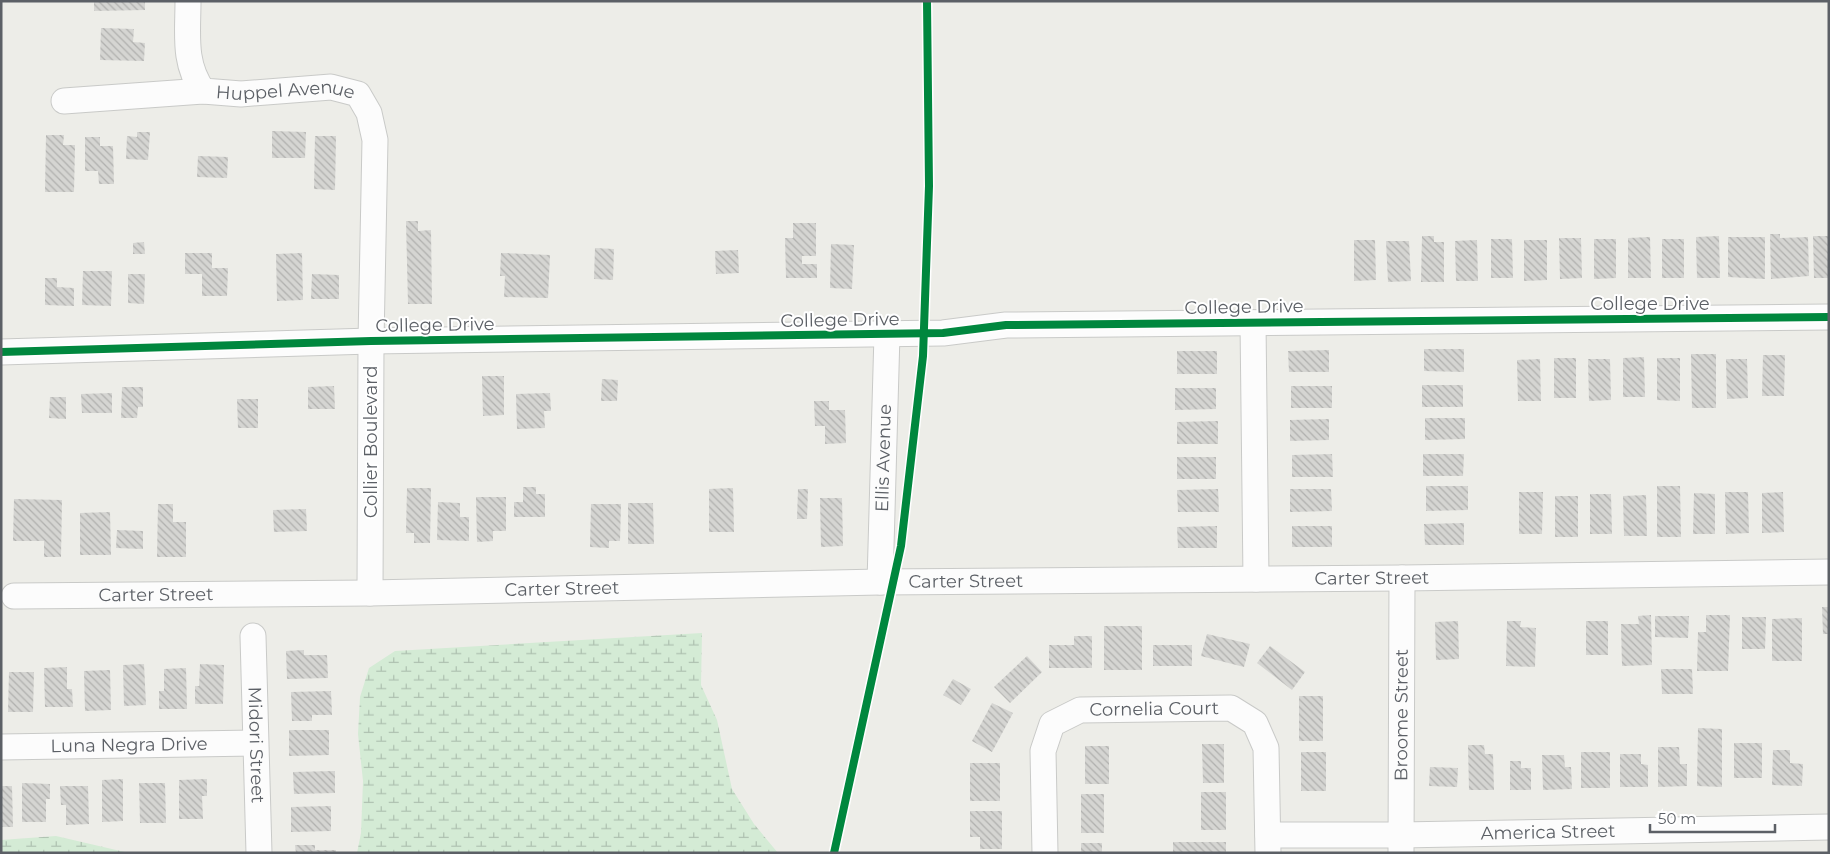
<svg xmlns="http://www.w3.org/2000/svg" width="1830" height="854" font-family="Montserrat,sans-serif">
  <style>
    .wetland { fill: url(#wetland-marsh) }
    .building { fill: url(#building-back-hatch) }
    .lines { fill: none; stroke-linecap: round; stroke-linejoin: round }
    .minor-casing { stroke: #c9cac8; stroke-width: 27 }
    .minor { stroke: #fcfcfc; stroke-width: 25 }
    .cycleway-casing { stroke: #fff; stroke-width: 11 }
    .cycleway { stroke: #00873e; stroke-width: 8 }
    .labels { text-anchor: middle; stroke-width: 4; stroke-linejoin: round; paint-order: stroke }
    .street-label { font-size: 18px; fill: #5c6066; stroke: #fff }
  </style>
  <defs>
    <pattern id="wetland-marsh" width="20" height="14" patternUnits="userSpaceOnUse" patternTransform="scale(1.25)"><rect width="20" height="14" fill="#d4ebd5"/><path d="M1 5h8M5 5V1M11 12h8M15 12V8" fill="none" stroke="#afc2b1"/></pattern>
    <pattern id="building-back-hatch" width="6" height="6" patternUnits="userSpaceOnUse" patternTransform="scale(1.25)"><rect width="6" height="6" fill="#d5d5d2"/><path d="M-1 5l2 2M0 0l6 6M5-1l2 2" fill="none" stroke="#b0b0ae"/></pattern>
  </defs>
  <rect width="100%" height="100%" fill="#edede8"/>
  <g class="wetland">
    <polygon points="702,633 701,685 717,720 732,789 754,824 778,853 357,853 361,833 363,781 358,734 360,697 369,668 395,651"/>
    <polygon points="56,836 129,853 1,853 1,840"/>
  </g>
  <g class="building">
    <polygon points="94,1 145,1 145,10 94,11"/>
    <polygon points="101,28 134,29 133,42 145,43 144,61 100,60"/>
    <polygon points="272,131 306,132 305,158 272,158"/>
    <polygon points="137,132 150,132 148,160 126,159 127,136 137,137"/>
    <polygon points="46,135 64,135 63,145 75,145 74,192 45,192"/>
    <polygon points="315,136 336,136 335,190 314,189"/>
    <polygon points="85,137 100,137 100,146 113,146 114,184 99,184 98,171 85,171"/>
    <polygon points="198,156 228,157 227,178 197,177"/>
    <polygon points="406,221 418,221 418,231 431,230 432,304 408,304"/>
    <polygon points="793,223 816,223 816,256 802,256 802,264 817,264 817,278 786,278 785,238 793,238"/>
    <polygon points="1770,234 1780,234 1780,238 1808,237 1809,276 1771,279"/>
    <polygon points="1422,236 1434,236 1434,242 1444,242 1444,282 1421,282"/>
    <polygon points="1719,236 1720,278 1697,278 1696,237"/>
    <polygon points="1813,236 1829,236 1828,278 1814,278"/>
    <polygon points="1650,237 1651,278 1628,278 1628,238"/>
    <polygon points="1728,237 1765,237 1765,279 1728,277"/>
    <polygon points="1559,238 1581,238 1582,278 1560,279"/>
    <polygon points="1491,239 1512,239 1513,278 1491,278"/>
    <polygon points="1594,239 1616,239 1616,278 1594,279"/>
    <rect x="1662" y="239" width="22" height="39"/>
    <polygon points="1354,240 1375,240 1376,280 1354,281"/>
    <polygon points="1477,240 1478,281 1456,281 1455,241"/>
    <polygon points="1524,240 1547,240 1547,280 1524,281"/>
    <polygon points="1386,241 1409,241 1411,281 1388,282"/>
    <polygon points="144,242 145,254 133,254 133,243"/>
    <polygon points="831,244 854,245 852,289 830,288"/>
    <polygon points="595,248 614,249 613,280 594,279"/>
    <polygon points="738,250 739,273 716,274 715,251"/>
    <polygon points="185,253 212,253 212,268 228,268 227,296 202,296 202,274 185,274"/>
    <polygon points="302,253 303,300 277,301 276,254"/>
    <polygon points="501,253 550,255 548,298 504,297 505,276 500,276"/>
    <polygon points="83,271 112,271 111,306 82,305"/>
    <polygon points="128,274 145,274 144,304 128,303"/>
    <polygon points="312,274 339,275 339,299 311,299"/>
    <polygon points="45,278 57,278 57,287 74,288 74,306 45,305"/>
    <polygon points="1424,349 1464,349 1464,372 1424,371"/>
    <polygon points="1329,350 1329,372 1289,372 1288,351"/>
    <rect x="1177" y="351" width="40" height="23"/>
    <polygon points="1691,354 1716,354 1716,408 1692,408"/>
    <polygon points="1763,355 1785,355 1784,396 1762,396"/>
    <polygon points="1644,357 1645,397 1623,397 1623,358"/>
    <rect x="1554" y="358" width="22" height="40"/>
    <polygon points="1657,358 1680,358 1680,401 1657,400"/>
    <polygon points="1540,359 1541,401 1518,401 1517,360"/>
    <polygon points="1588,359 1610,359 1611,400 1589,401"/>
    <polygon points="1726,359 1747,359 1748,398 1727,399"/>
    <polygon points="482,376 504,376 504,415 483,416"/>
    <polygon points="602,379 618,380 617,401 601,401"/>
    <rect x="1422" y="385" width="41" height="22"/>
    <polygon points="334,386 335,409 308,409 308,387"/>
    <rect x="1291" y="386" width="41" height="22"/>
    <polygon points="122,387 143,387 143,407 138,407 137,418 121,418"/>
    <polygon points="1175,388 1216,388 1216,409 1175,410"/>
    <polygon points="112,393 112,413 82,413 81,394"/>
    <polygon points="550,393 551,411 544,411 545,428 517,429 516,394"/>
    <polygon points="50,397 66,397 66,419 49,418"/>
    <polygon points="237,399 258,399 258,428 238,428"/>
    <polygon points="814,401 829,401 829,410 845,410 846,443 825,444 825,426 815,426"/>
    <polygon points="1425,418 1465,418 1465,439 1425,440"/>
    <polygon points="1329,419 1329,440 1290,441 1290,420"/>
    <polygon points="1218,421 1218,444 1177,444 1177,422"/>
    <polygon points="1332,454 1333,477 1292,477 1292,455"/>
    <polygon points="1423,454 1464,454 1463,476 1423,476"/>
    <rect x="1177" y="457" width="39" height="22"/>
    <polygon points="1426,486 1468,486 1468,510 1426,511"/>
    <polygon points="1657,486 1680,486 1681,537 1657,537"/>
    <polygon points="523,487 536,487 536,494 545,494 545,517 514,517 514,502 523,502"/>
    <polygon points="407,488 431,488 430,543 414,543 414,533 406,533"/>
    <polygon points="733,488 734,532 709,532 709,489"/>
    <polygon points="798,489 808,489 807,519 797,519"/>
    <polygon points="1218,489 1219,512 1178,512 1177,490"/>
    <polygon points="1290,489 1331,489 1332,511 1290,512"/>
    <polygon points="1519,492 1543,492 1542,534 1519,534"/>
    <polygon points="1725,492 1748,492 1749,533 1726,534"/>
    <polygon points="1783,492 1784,532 1762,533 1762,493"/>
    <polygon points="1694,493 1715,494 1715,534 1693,534"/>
    <polygon points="1590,494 1611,494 1612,534 1590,534"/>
    <polygon points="1646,495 1647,536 1624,536 1623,496"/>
    <rect x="1555" y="496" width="23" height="41"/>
    <polygon points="476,497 506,497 506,531 493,531 493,541 477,542"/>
    <polygon points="820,498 842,498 843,546 821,547"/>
    <polygon points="14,499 62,500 61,557 44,557 44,541 13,541"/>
    <polygon points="438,502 460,503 460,517 469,517 469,541 437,540"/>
    <polygon points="628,503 653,503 654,544 628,544"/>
    <polygon points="158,504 173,504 173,522 186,522 186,557 157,557"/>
    <polygon points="591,504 621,504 620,541 609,541 609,548 590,547"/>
    <polygon points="306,509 307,531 274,532 273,510"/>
    <polygon points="110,512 111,555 80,555 80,513"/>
    <polygon points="1464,523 1464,545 1425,545 1424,524"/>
    <polygon points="1217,526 1217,548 1178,548 1177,527"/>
    <rect x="1292" y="526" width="40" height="21"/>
    <polygon points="117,530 143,531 143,549 116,548"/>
    <polygon points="1822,607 1829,607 1829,634 1823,634"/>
    <polygon points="1651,615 1652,665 1622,666 1621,624 1639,624 1638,616"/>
    <polygon points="1706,615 1730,615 1728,671 1697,671 1698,632 1706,632"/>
    <polygon points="1655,616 1689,616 1688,638 1655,637"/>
    <polygon points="1742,617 1766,617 1765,649 1742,649"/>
    <polygon points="1802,618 1802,661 1772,661 1772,619"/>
    <polygon points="1458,621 1459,659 1436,660 1435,622"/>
    <polygon points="1507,621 1521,621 1520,627 1536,628 1535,667 1506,666"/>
    <rect x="1586" y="621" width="22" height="34"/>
    <rect x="1104" y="626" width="38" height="44"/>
    <polygon points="1207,634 1250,644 1244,667 1201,656"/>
    <polygon points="1074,636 1092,636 1092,668 1049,668 1049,645 1074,645"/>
    <rect x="1153" y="645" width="39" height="21"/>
    <polygon points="1270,646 1305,672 1292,690 1257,663"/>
    <polygon points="304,650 304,655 327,655 328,678 287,679 286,651"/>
    <polygon points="1027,656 1042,672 1010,703 994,687"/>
    <polygon points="144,664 146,705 124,706 123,665"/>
    <polygon points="200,664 224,665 223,704 195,704 195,686 199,686"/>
    <polygon points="67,667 67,689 72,689 73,707 45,707 44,668"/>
    <polygon points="186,668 187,709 159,709 159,691 164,691 164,669"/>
    <polygon points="1661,669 1692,669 1693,694 1662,694"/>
    <polygon points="110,670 111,710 85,711 84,671"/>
    <polygon points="9,672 34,672 33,712 8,712"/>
    <polygon points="953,679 971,689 961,705 943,695"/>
    <polygon points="331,691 332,715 312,715 312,721 292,721 291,692"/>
    <rect x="1299" y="696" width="24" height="45"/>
    <polygon points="992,703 1013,713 992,752 972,741"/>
    <polygon points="1698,728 1722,729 1722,787 1697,786"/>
    <polygon points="289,730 329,730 329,755 289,756"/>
    <rect x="1734" y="743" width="28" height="35"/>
    <polygon points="1202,744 1224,744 1224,783 1203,783"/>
    <polygon points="1468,745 1484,745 1485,754 1493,754 1494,790 1469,790"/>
    <rect x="1085" y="746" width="24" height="38"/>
    <polygon points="1658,747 1679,747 1680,764 1687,764 1687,786 1658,787"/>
    <polygon points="1773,750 1790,750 1790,763 1803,764 1802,786 1772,785"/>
    <rect x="1301" y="752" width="25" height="39"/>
    <rect x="1581" y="752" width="29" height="36"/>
    <polygon points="1620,754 1641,754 1641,764 1648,765 1648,787 1620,787"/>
    <polygon points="1542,755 1564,755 1565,767 1571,767 1572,789 1543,790"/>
    <polygon points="1510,761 1521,761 1521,768 1531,768 1531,790 1510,790"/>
    <rect x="970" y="763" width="30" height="38"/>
    <polygon points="1430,767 1458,768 1457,787 1429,786"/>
    <polygon points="335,771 335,793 294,794 293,772"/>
    <polygon points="123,779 123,821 102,822 102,780"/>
    <polygon points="207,779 207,796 202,796 203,819 179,819 179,780"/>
    <polygon points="22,783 50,784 50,799 46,799 46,822 22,822"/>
    <polygon points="139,783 165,783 166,823 140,823"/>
    <polygon points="1,786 12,786 13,827 1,827"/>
    <polygon points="60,786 88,786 89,824 66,825 66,805 61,805"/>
    <rect x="1201" y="792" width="25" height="38"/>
    <rect x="1081" y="794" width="23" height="39"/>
    <polygon points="331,806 331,831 291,832 291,807"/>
    <polygon points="970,811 1002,811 1002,849 980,849 980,837 970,837"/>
    <rect x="1173" y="842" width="53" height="11"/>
    <rect x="1081" y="843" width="21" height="10"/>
    <polygon points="295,845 315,845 315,850 336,850 336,853 296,853"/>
  </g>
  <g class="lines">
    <defs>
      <g id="minor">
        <path id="s1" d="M 188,1 C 188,34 183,63 203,91 L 241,94 L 331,87 L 358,94 L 369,113 L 375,140 L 371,341 L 370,593"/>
        <polyline points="64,101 203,91"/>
        <polyline points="1253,323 1256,579"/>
        <polyline points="1,352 371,341 943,333 1006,325 1829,317"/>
        <path id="s2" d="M 880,582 L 887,334"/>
        <path id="s3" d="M 14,596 L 370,593 L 880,582 L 1402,578 L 1829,572"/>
        <path id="s4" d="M 253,636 L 259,853"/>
        <path id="s5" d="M 1,747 L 255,743"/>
        <path id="s6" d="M 1268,835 L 1400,835 L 1829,827"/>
        <path id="s7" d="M 1045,853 L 1043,751 L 1052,724 L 1080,710 L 1231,708 L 1255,723 L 1266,748 L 1268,853"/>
        <path id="s8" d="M 1401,853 L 1402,578"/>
      </g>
    </defs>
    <use href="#minor" class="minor-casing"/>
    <use href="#minor" class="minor"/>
    <defs>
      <g id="cycleway">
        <polyline points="1,352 371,341 943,333 1006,325 1829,317"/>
        <polyline points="834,853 901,546 923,356 929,186 927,1"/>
      </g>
    </defs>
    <use href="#cycleway" class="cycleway-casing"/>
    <use href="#cycleway" class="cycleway"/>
  </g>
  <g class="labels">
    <g class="street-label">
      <text dy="6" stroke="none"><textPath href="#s1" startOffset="176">Huppel Avenue</textPath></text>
      <text x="1650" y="310">College Drive</text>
      <text transform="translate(1244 307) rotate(-1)" y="6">College Drive</text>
      <text transform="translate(840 320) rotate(-1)" y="6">College Drive</text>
      <text transform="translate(435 325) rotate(-1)" y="6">College Drive</text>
      <text transform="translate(371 442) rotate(-90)" y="6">Collier Boulevard</text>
      <text dy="6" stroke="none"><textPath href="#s2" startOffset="124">Ellis Avenue</textPath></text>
      <text dy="6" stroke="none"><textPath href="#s3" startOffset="1358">Carter Street</textPath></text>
      <text dy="6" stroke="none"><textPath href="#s3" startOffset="952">Carter Street</textPath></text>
      <text dy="6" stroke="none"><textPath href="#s3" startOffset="548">Carter Street</textPath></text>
      <text dy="6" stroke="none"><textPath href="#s3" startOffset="142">Carter Street</textPath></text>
      <text dy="6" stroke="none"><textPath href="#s7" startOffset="236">Cornelia Court</textPath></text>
      <text dy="6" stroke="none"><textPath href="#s8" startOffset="138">Broome Street</textPath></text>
      <text dy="6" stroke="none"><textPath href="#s5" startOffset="128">Luna Negra Drive</textPath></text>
      <text dy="6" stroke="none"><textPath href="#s4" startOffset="109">Midori Street</textPath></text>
      <text dy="6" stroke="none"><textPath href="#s6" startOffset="280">America Street</textPath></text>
    </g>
  </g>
  <rect width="1830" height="854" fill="none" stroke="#5c6066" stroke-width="5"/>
  <path d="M1650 824v8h125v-8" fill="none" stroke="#5c6066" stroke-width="2.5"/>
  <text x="1658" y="824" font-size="15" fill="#5c6066" stroke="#ffffff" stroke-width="4" paint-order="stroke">50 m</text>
</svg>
